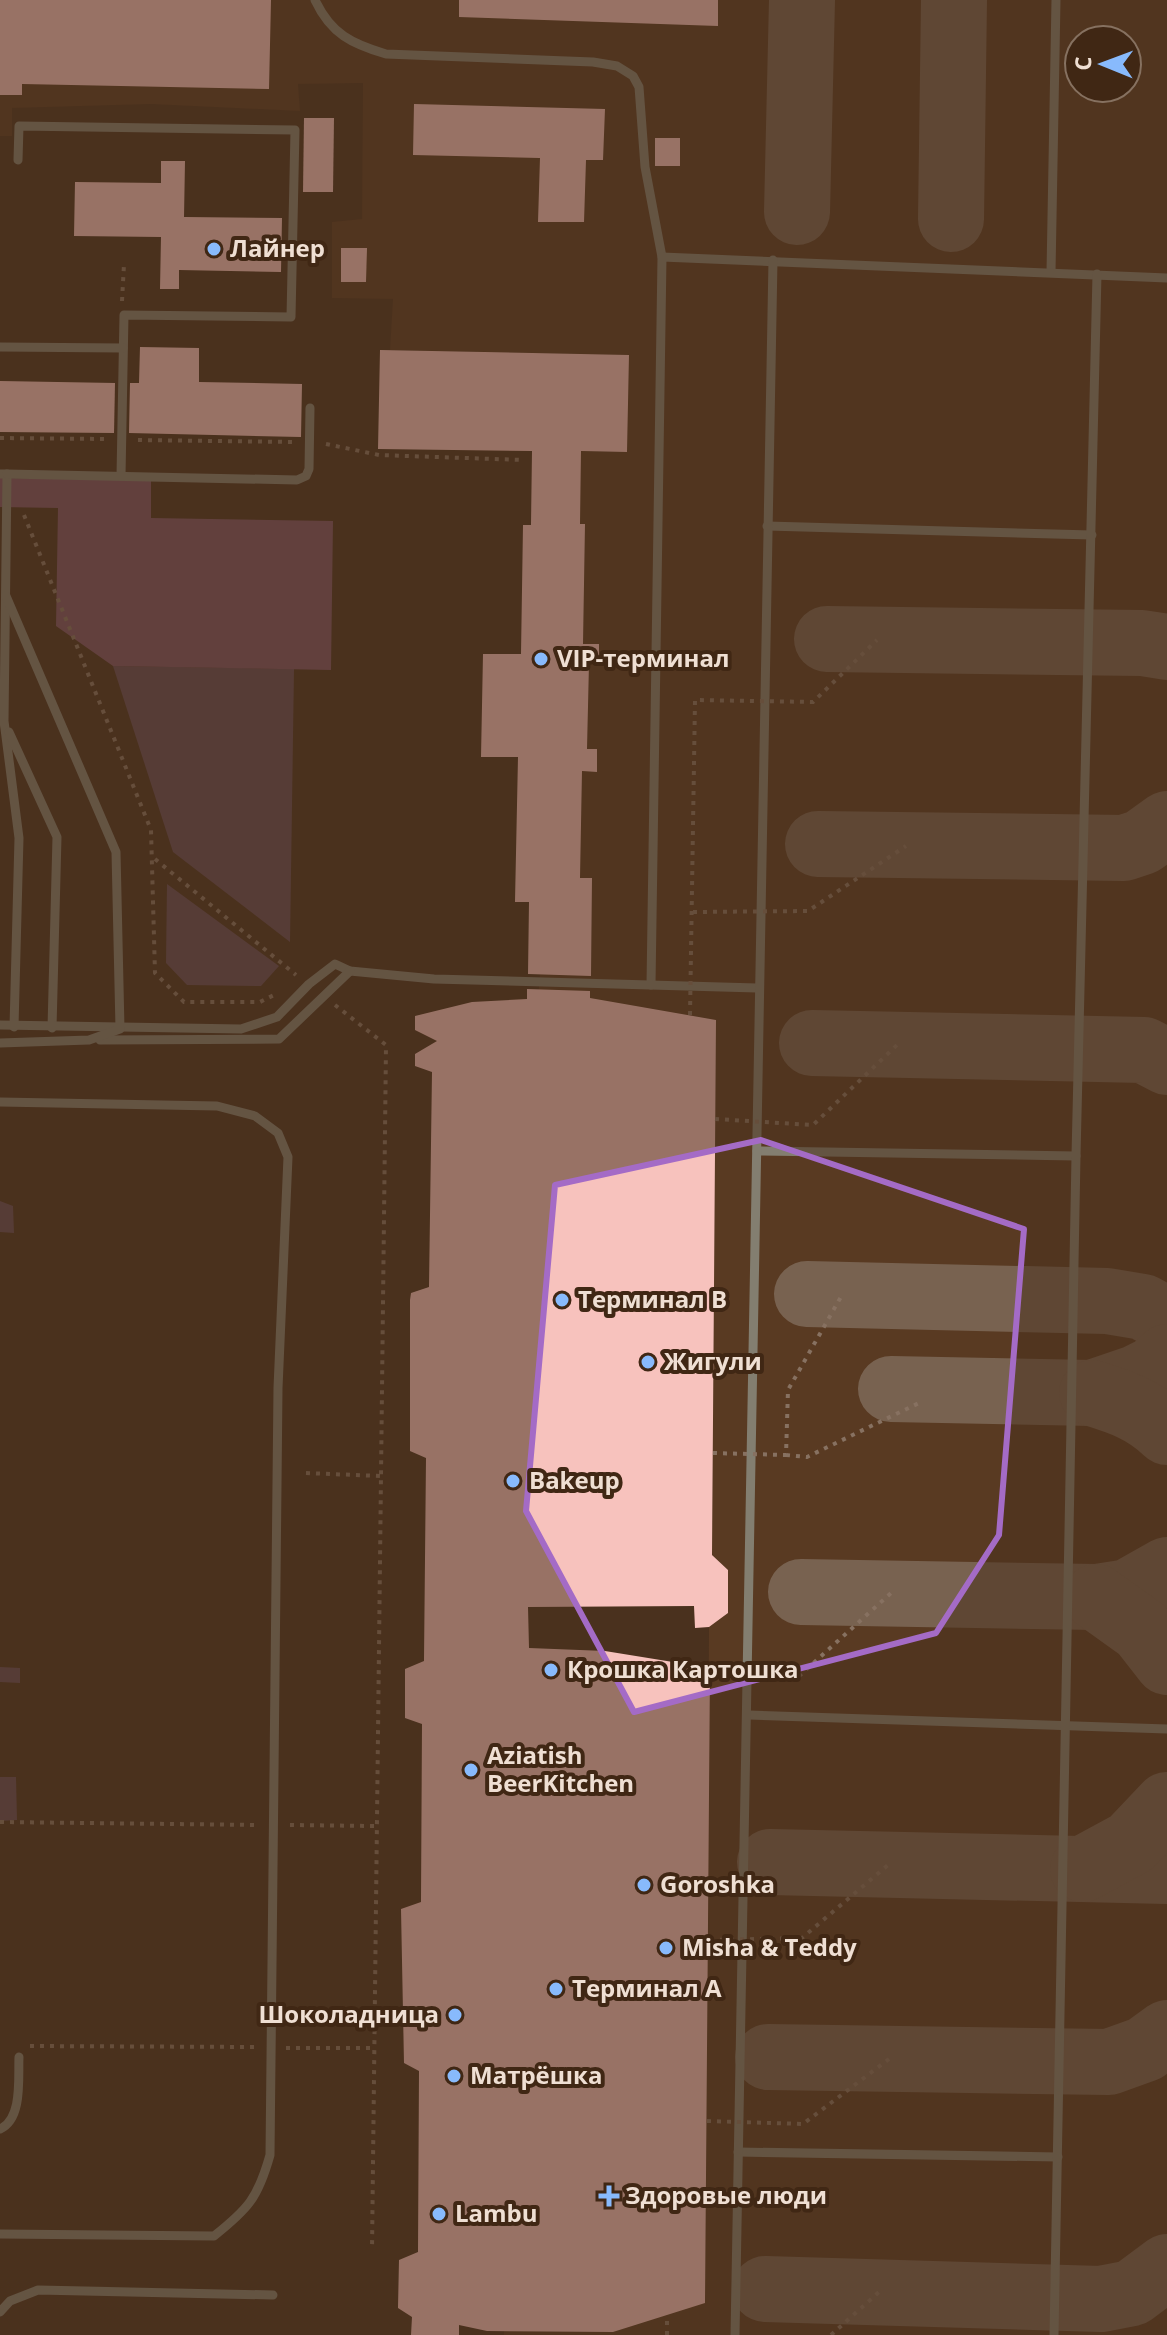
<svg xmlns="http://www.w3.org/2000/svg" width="1167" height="2335" font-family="'Open Sans',sans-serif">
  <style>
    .built { fill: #593a22; fill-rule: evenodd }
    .green { fill: #654a55 }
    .forest { fill: #7e5365 }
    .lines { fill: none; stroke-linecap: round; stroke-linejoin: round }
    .taxiway { stroke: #786250; stroke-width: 66 }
    .building { fill: #f7c2bd }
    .path { stroke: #877161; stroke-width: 4; stroke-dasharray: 4 6; stroke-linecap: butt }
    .lane { stroke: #837e70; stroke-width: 9 }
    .path-bridge { stroke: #877161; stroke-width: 4; stroke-dasharray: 4 6; stroke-linecap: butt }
    .marked { fill: none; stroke: #a46bc6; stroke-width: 6; stroke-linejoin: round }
    .poi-dot { fill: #88bafc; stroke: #402714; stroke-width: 3 }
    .labels { text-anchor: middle; stroke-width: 8; stroke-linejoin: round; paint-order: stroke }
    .poi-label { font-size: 24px; font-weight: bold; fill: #efdfd3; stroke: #402714; text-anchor: start }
  </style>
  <rect width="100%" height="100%" fill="#4a311e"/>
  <path class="built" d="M 0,0 L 1167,0 L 1167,2335 L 504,2335 L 504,2331 L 613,2332 L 705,2302 L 709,1627 L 728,1613 L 728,1570 L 712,1555 L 716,1020 L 600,1000 L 538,999 L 540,973 L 591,973 L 592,879 L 580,878 L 582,771 L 596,772 L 587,749 L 589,664 L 599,663 L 599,645 L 583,644 L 585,525 L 580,524 L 581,451 L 627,452 L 629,355 L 390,350 L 393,299 L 332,298 L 332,222 L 362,219 L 363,83 L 298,84 L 300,111 L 151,104 L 12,108 L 12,136 L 0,136 ZM 1079,40 L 1127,40 L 1127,88 L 1079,88 Z"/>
  <g class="green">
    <polygon points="113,666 294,669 290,942 173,852"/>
    <polygon points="167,884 279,966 261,986 187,985 166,963"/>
    <polygon points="0,1201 13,1206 14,1233 0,1232"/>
    <polygon points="0,1667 20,1668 20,1683 0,1682"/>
    <polygon points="16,1777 17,1820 0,1821 0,1777"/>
  </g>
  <polygon class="forest" points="0,478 151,480 151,518 333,521 331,670 113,666 56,626 58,508 0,507"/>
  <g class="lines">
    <g class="taxiway">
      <polyline points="797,212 802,0"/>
      <polyline points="951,219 954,0"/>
      <polyline points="827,639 1142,643 1167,647"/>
      <polyline points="818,844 1124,848 1142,842 1167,824"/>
      <polyline points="812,1043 1144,1050 1167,1062"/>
      <polyline points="807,1294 1107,1301 1143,1307 1167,1320"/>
      <polyline points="891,1389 1092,1393 1136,1378 1154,1369 1167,1357"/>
      <path d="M 1092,1393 C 1121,1402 1145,1410 1167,1432"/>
      <polyline points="801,1592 1096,1597 1128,1592 1167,1570"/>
      <polyline points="1096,1597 1142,1630 1167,1662"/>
      <polyline points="770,1862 1167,1871"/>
      <polyline points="1083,1869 1131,1843 1167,1805"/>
      <polyline points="768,2057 1109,2062 1145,2049 1167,2033"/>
      <polyline points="765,2289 1101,2299 1132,2293 1167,2267"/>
    </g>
  </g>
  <g class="building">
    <polygon points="0,0 271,0 269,89 22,84 22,95 0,95"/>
    <polygon points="459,0 718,0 718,26 459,17"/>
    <polygon points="414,104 605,109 603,160 586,160 584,222 538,222 540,158 413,155"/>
    <polygon points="304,118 334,118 333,192 303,192"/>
    <rect x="655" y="138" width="25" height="28"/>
    <polygon points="161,161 185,161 184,217 282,218 281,272 179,270 179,289 160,289 161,237 74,236 75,182 161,183"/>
    <polygon points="341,248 367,248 366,282 341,282"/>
    <polygon points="140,347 199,348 199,382 302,384 301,437 129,433 130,383 139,383"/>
    <polygon points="380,350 629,355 627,452 581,451 580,524 585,524 583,644 599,644 599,664 589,664 587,749 597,749 597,772 582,771 580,878 592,878 591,976 528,974 529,902 515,902 518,757 481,757 483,654 521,654 523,525 531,525 532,451 378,449"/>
    <polygon points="0,381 115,383 114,433 0,432"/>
    <polygon points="527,989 590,991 590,998 716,1020 712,1555 728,1570 728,1613 709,1627 695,1628 694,1606 528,1607 529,1648 605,1651 710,1668 705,2303 613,2332 487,2331 459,2325 459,2335 411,2335 412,2317 398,2308 399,2260 418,2252 419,2071 404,2063 401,1909 421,1902 422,1724 405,1718 405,1669 424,1661 426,1458 410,1451 410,1300 411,1293 429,1287 432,1072 415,1066 415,1054 437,1041 415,1030 415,1016 472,1002 527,999"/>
  </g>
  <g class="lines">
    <g class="path">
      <polyline points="122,301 124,264"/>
      <polyline points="0,438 106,439"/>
      <polyline points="138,440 294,442"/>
      <polyline points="326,444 379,455 523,460"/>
      <polyline points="24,515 151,830 155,973 184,1002 260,1002 274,995"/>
      <polyline points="155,859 296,975"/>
      <polyline points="335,1005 386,1045 372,2250"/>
      <polyline points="786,1455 807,1457 921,1402"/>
      <polyline points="306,1473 380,1476"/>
      <polyline points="0,1822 258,1825"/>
      <polyline points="290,1825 374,1826"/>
      <polyline points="30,2046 258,2047"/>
      <polyline points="286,2048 372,2048"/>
      <polyline points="667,2335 667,2315"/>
      <polyline points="831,2335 879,2292"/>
    </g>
    <g class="lane">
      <path d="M 315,0 C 331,34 352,44 386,54 L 593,62 L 617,66 L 633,76 L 639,87 L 645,167 L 662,257"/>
      <polyline points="18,160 19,126 295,130 291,317 124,315 121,476"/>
      <polyline points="1051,272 1056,0"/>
      <polyline points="0,347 123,348"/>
      <polyline points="0,474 7,474 4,721 19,838 14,1027"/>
      <polyline points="7,474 297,480 306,476 309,469 310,408"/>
      <polyline points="767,526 1092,535"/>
      <polyline points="9,732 57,837 52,1028"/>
      <polyline points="651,985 662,257 1167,278"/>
      <polyline points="0,1025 241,1029 277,1017 309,984 335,964 350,971 434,979 757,988"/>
      <polyline points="100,1040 279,1039 350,971"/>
      <polyline points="0,1043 89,1040 120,1029 116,852 6,596"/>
      <path d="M 0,1102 L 217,1106 L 255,1116 L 278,1133 L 288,1157 L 278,1388 L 270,2155 C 258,2198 248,2209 214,2236 L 0,2234"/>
      <polyline points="757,1151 1076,1156"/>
      <polyline points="749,1715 1167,1729"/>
      <path d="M 0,2129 C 23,2119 18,2077 19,2057"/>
      <polyline points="738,2152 1058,2157"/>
      <polyline points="0,2312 10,2301 38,2290 273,2295"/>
      <polyline points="735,2335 773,260"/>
      <polyline points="1054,2335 1076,1156 1097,274"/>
    </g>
    <g class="path-bridge">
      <polyline points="693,912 808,911 906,846"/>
      <polyline points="690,1015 695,700 813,702 877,640"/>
      <polyline points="715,1119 813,1125 897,1045"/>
      <polyline points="713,1453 786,1455 788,1390 842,1295"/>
      <polyline points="709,1676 798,1677 891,1593"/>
      <polyline points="710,1940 802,1938 888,1865"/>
      <polyline points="707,2121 803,2124 889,2059"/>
    </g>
  </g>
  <path d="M0 0H1167V2335H0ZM 761,1140 L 1024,1229 L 999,1535 L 936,1633 L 634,1712 L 526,1511 L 555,1185 Z" fill="#4a311e" fill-opacity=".55" fill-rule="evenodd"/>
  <path class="marked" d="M 761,1140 L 1024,1229 L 999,1535 L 936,1633 L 634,1712 L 526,1511 L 555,1185 Z"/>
  <g class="poi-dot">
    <circle cx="214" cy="249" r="8"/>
    <circle cx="541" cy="659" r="8"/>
    <circle cx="562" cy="1300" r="8"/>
    <circle cx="648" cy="1362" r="8"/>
    <circle cx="513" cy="1481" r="8"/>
    <circle cx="551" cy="1670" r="8"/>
    <circle cx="471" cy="1770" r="8"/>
    <circle cx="644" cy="1885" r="8"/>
    <circle cx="666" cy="1948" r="8"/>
    <circle cx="556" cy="1989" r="8"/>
    <circle cx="455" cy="2015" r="8"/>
    <circle cx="454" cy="2076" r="8"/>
    <path d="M605 2184h8v8h8v8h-8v8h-8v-8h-8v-8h8z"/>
    <circle cx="439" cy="2214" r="8"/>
  </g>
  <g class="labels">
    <g class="poi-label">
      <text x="230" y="257">Лайнер</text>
      <text x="557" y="667">VIP-терминал</text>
      <text x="578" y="1308">Терминал B</text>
      <text x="664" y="1370">Жигули</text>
      <text x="529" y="1489">Bakeup</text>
      <text x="567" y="1678">Крошка Картошка</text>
      <text x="487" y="1764">Aziatish<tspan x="487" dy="28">BeerKitchen</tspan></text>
      <text x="660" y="1893">Goroshka</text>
      <text x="682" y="1956">Misha &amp; Teddy</text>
      <text x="572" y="1997">Терминал А</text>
      <text x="439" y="2023" text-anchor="end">Шоколадница</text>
      <text x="470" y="2084">Матрёшка</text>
      <text x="625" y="2204">Здоровые люди</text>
      <text x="455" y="2222">Lambu</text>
    </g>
  </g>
  <g transform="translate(1103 64) rotate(271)"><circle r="38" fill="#402714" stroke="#867160" stroke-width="2"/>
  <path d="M0-6L14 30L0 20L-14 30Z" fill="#88bafc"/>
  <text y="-12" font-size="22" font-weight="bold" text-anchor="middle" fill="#efdfd3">С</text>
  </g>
</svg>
